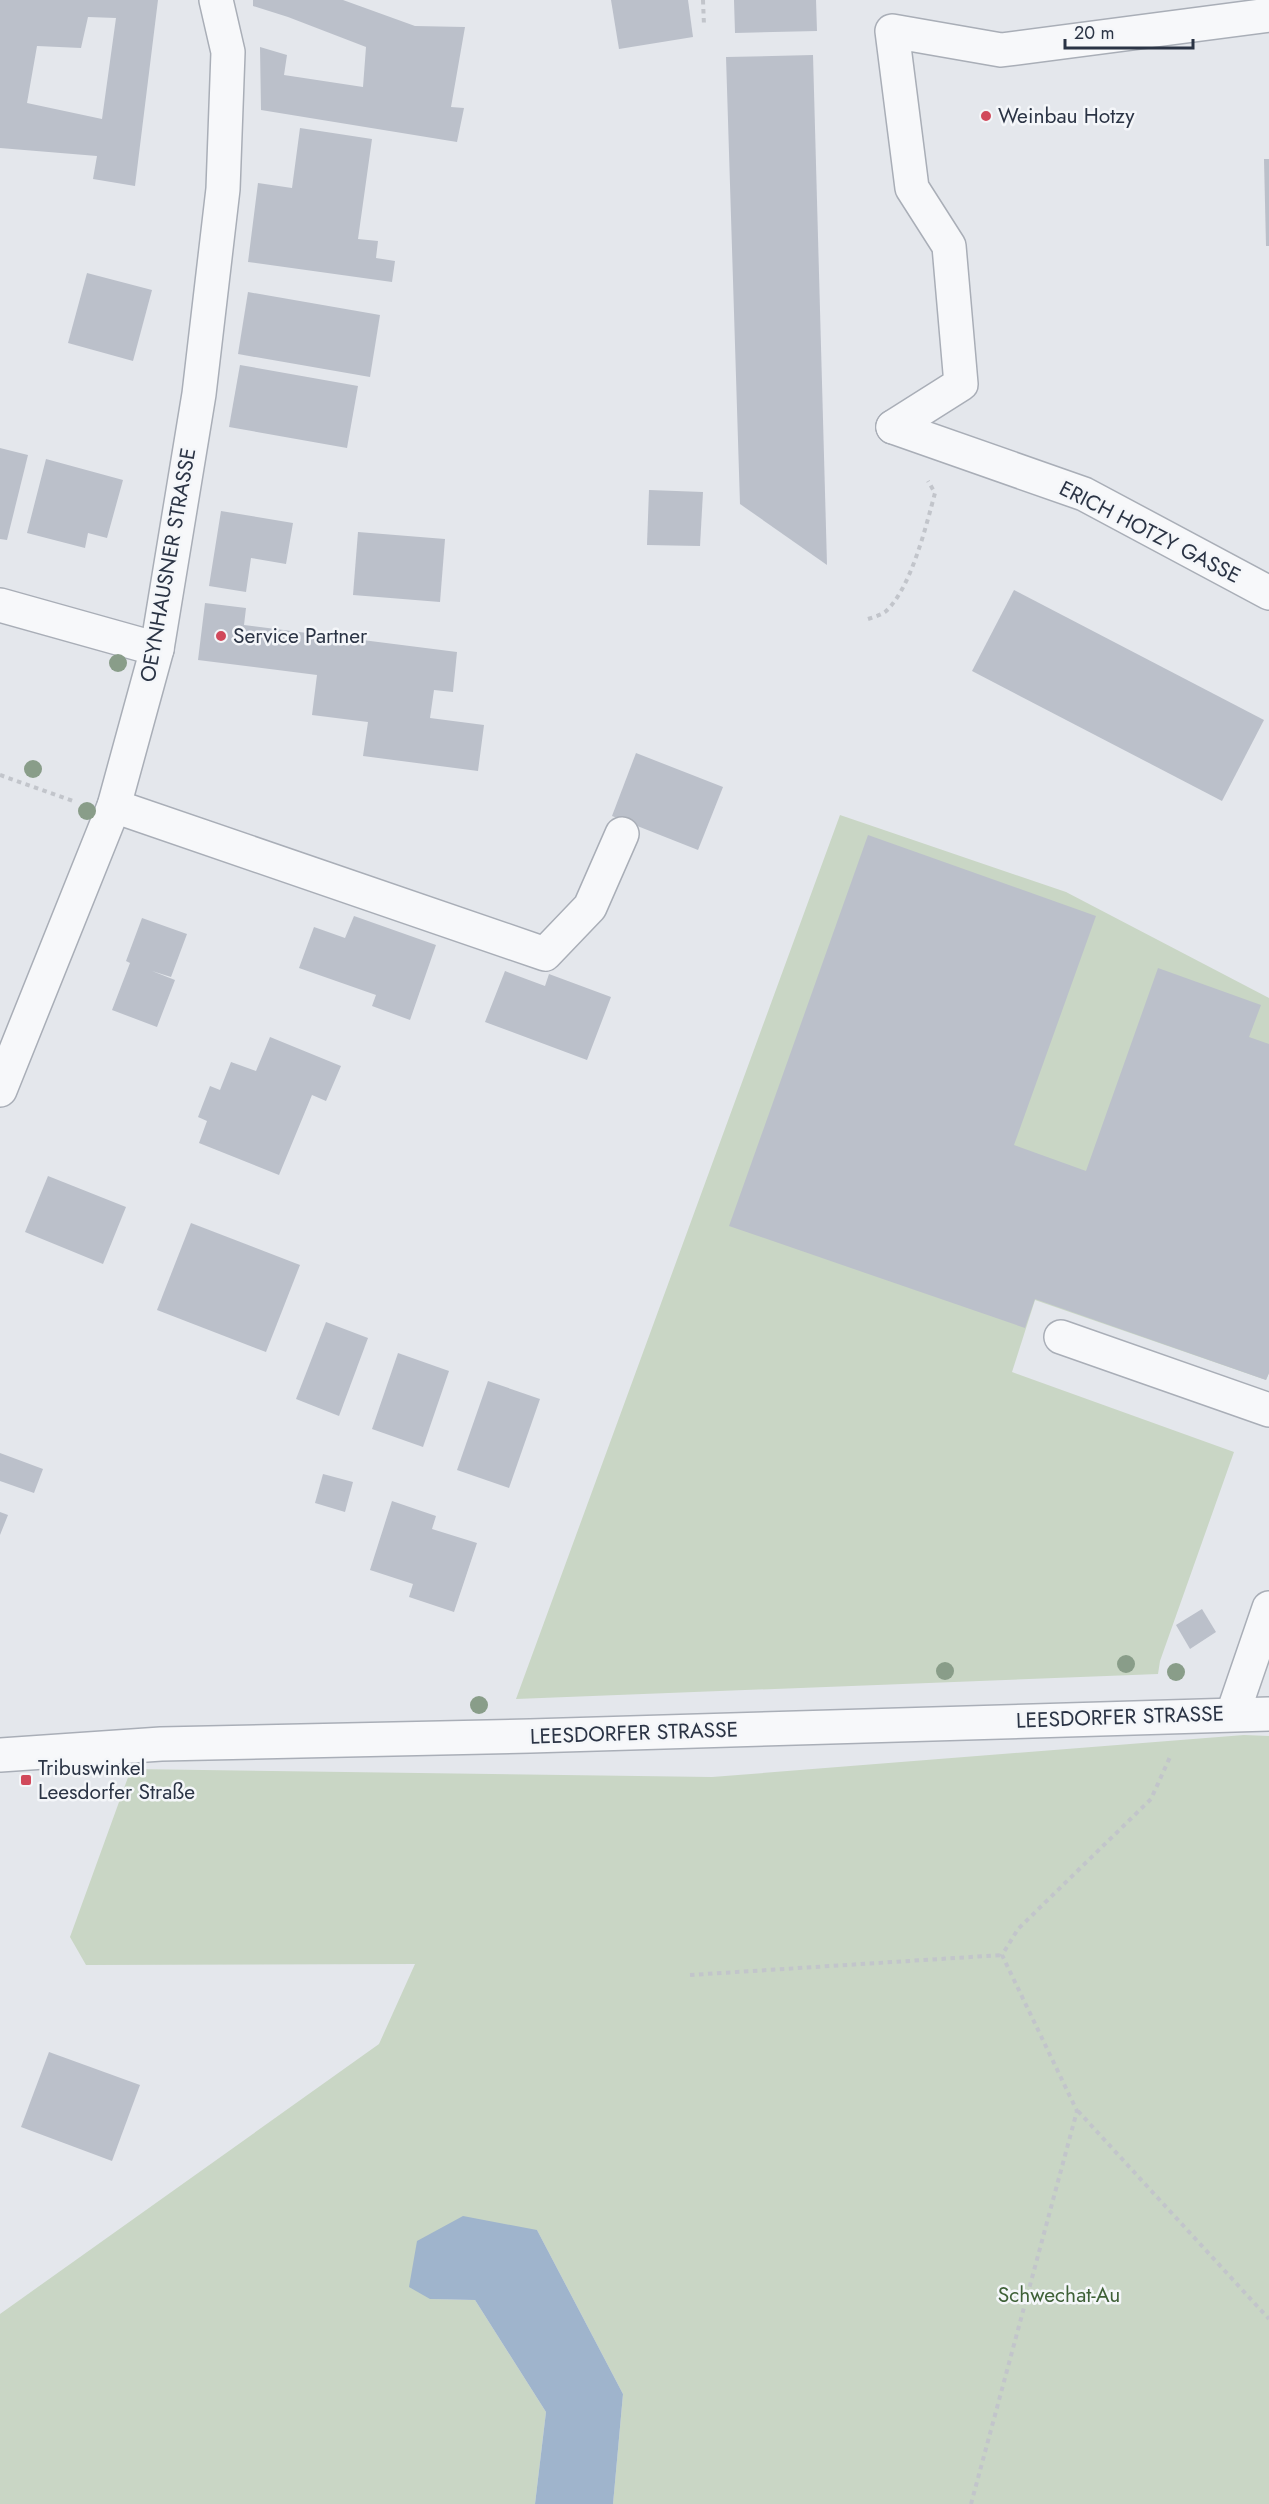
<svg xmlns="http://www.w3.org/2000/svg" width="1269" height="2504" font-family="Jost,sans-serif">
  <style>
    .green { fill: #c9d6c5 }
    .water { fill: #9fb4cc }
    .building { fill: #bbc0ca; fill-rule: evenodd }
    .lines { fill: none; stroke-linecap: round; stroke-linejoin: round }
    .minor-casing { stroke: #a9aeb7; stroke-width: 36 }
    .path { stroke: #c2c5cb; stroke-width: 4; stroke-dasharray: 4.5 4.5; stroke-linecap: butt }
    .minor { stroke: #f7f8fa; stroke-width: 33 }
    .tree { fill: #899d89 }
    .poi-dot { fill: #d1495b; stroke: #f4f6f9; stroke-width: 2 }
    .labels { text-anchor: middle; stroke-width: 5; stroke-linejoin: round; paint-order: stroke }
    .poi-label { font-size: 21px; fill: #2b3445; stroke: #f4f6f9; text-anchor: start }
    .street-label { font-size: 21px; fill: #2b3445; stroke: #f4f6f9 }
    .park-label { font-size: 21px; fill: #3f6138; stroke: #f4f6f9 }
  </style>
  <rect width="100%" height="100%" fill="#e4e7ec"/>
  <g class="green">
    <polygon points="840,815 1066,892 1269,998 1269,1373 1266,1380 1035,1300 1012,1372 1234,1452 1160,1661 1158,1674 516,1699"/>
    <polygon points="1244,1735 1269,1736 1269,2504 613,2504 623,2394 537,2230 430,2299 475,2300 546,2412 535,2504 0,2504 0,2314 379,2044 415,1964 86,1965 70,1937 131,1769 712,1777"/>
  </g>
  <polygon class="water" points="463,2216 537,2230 623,2394 613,2504 535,2504 546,2412 475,2300 430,2299 409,2287 417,2241"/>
  <g class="building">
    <path d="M 0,0 L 158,0 L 135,186 L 93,179 L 97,156 L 0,148 ZM 88,17 L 116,18 L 102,119 L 27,103 L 37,46 L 81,48 Z"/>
    <polygon points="253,0 343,0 415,26 465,27 451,107 464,108 457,142 261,110 260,47 287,55 284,75 363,87 366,47 288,17 253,6"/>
    <polygon points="611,0 688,0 693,37 619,49"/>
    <polygon points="734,0 816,0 817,31 735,33"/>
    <polygon points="813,55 827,565 740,504 726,57"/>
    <polygon points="300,128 372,139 358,239 378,241 376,258 395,261 392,282 248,262 258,183 292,188"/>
    <polygon points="1264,159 1269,159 1269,246 1266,246"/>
    <polygon points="87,273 152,290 133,361 68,343"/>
    <polygon points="248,292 380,315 370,377 238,354"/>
    <polygon points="240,365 358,386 347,448 229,427"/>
    <polygon points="0,448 28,455 7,540 0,539"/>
    <polygon points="46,459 123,480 107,538 88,533 85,548 27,533"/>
    <polygon points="649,490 703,492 700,546 647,545"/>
    <polygon points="221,511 293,523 286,564 251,558 246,592 209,586"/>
    <polygon points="358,532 445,539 440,602 353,595"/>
    <polygon points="1014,590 1264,720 1222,801 972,671"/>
    <polygon points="205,603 246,608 244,625 457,652 453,692 434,690 430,718 484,725 478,771 363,756 368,722 312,715 317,675 198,660"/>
    <polygon points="636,753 723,787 698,850 612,816"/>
    <polygon points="868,835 1096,916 1014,1145 1086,1171 1158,968 1261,1005 1249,1037 1269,1044 1269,1373 1266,1380 1035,1299 1025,1328 729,1226"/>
    <polygon points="354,916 436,945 410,1020 372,1006 376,995 299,968 314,927 345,938"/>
    <polygon points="142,918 187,934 171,977 152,971 175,980 157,1027 112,1010 130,963 126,961"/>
    <polygon points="505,971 545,986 549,974 611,997 587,1060 485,1022"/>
    <polygon points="270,1037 341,1066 326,1101 312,1095 279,1175 199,1143 207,1121 198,1117 210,1086 220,1090 231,1062 256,1071"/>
    <polygon points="48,1176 126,1207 103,1264 25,1232"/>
    <polygon points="191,1223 300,1265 266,1352 157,1310"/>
    <polygon points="326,1322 368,1338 339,1416 296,1399"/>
    <polygon points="398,1353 449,1371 423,1447 372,1429"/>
    <polygon points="488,1381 540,1399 509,1488 457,1470"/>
    <polygon points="0,1453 43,1469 34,1493 0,1481"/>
    <polygon points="323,1474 353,1482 345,1512 315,1503"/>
    <polygon points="392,1501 436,1516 432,1529 477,1543 454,1612 409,1597 413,1584 370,1570"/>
    <polygon points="0,1512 8,1515 0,1535"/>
    <polygon points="1202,1609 1216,1632 1190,1649 1176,1625"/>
    <polygon points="49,2052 140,2085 112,2161 21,2127"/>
  </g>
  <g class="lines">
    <defs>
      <g id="minor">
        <polyline points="893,427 961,384 949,246 912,188 892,31 1001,50 1269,15"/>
        <polyline points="893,427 1084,494 1269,593"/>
        <polyline points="0,605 157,649"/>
        <polyline points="114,806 545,954 590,907 622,834"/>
        <polyline points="0,1090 114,806 157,649 199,394 223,189 228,52 216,0"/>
        <polyline points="1061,1337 1269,1410"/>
        <polyline points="1233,1713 1269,1608"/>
        <polyline points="0,1755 161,1744 530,1736 1269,1714"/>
      </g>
    </defs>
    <use href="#minor" class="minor-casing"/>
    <g class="path">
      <polyline points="703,0 704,26"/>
      <path d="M 868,619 C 874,617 881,615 885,612 C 911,589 926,526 935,493 L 928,481"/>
      <polyline points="0,775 76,802"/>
      <polyline points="690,1975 1002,1955"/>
      <polyline points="1078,2111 1269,2319"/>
      <polyline points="971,2504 1077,2111 1002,1955 1018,1929 1151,1799 1170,1757"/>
    </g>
    <use href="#minor" class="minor"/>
  </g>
  <g class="tree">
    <circle cx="118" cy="663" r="9"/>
    <circle cx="33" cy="769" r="9"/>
    <circle cx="87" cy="811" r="9"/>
    <circle cx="1126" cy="1664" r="9"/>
    <circle cx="945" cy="1671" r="9"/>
    <circle cx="1176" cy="1672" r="9"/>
    <circle cx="479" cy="1705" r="9"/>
  </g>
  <g class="poi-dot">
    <circle cx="986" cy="116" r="6"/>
    <circle cx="221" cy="636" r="6"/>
    <rect x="20" y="1774" width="12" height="12" rx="3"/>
  </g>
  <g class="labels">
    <g class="poi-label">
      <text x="998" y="123">Weinbau Hotzy</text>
      <text x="233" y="643">Service Partner</text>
      <text x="38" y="1775">Tribuswinkel<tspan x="38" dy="24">Leesdorfer Straße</tspan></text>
    </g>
    <g class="street-label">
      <text transform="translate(1150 532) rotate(27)" y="7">ERICH HOTZY GASSE</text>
      <text transform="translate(168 565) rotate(-80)" y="7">OEYNHAUSNER STRASSE</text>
      <text transform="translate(1120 1717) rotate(-2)" y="7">LEESDORFER STRASSE</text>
      <text transform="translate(634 1733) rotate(-2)" y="7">LEESDORFER STRASSE</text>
    </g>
    <g class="park-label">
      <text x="1059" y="2302">Schwechat-Au</text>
    </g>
  </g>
  <path d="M1065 39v9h128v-9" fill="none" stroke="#2b3445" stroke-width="3"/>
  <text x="1074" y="39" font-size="18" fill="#2b3445" stroke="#f4f6f9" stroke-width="4.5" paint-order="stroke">20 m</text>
</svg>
